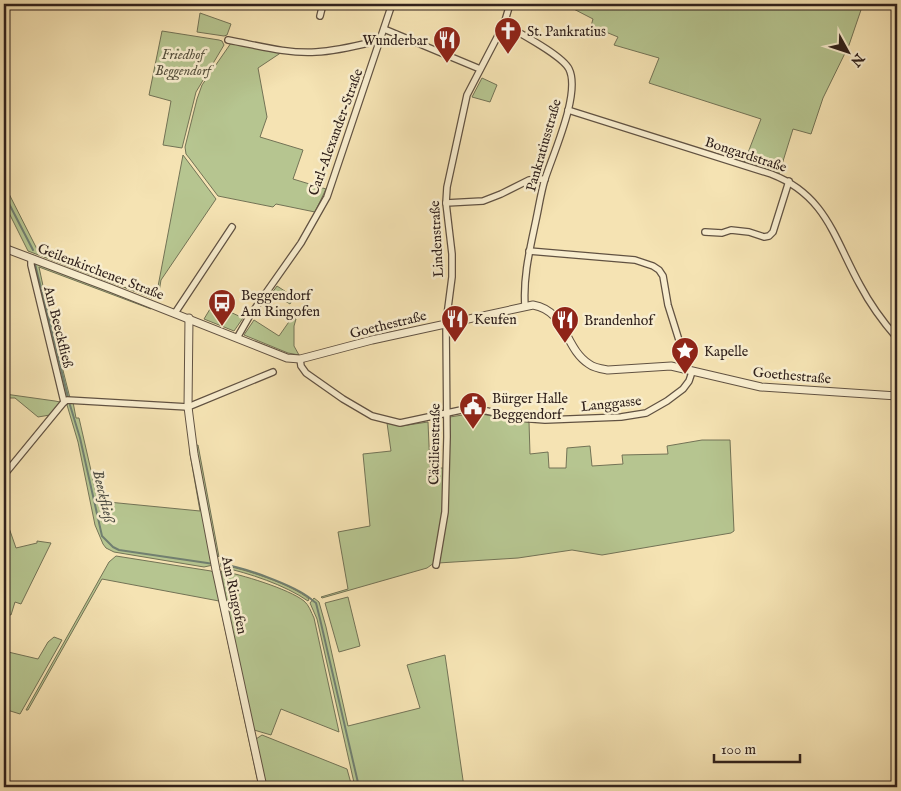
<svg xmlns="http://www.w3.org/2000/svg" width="901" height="791" font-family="'IM FELL English',serif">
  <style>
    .green { fill: #b6c590; stroke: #737356 }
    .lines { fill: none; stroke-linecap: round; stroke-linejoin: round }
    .stream { stroke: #717f70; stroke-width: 2 }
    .minor-casing { stroke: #615242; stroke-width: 8 }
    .tertiary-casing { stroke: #615242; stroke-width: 9 }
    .minor { stroke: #f8edce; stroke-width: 5.5 }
    .tertiary { stroke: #f8edce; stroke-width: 7 }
    .labels { text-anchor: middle; stroke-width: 5; stroke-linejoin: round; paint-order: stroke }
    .poi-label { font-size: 14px; fill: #30211c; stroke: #f8edce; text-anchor: start }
    .park-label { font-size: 14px; font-style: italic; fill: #58523f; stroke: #f8edce }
    .street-label { font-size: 14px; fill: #30211c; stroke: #f8edce }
    .water-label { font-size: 15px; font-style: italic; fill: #515046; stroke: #f8edce }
  </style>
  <rect width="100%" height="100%" fill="#f5e3b3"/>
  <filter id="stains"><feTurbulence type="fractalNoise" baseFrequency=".004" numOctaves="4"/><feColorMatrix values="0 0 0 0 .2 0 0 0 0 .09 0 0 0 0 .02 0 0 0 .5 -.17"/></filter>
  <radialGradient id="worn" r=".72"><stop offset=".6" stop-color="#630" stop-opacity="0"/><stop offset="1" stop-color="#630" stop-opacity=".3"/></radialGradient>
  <g class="green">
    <polygon points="564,4 863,4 849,45 823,98 811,134 793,129 779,174 744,163 761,119 649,83 659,58 614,45 618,37 591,26 593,19"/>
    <polygon points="200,13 231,24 227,35 224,36 197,32"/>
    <polygon points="162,31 219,40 222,41 224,45 196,92 182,148 163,145 171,101 149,95"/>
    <polygon points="231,43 282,52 258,68 267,117 260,137 303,150 293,179 326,189 315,212 276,204 273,207 218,196 190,159 186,154 185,147 197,99 202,85"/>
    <polygon points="482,78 497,85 490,102 472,97"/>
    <polygon points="183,155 216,199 161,280 158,298 156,297"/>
    <polygon points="4,184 39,253 152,298 28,251 4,203"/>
    <polygon points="34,263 152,307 151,309 39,267 51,323 70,398 65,397"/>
    <polygon points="277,286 294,297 290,304 272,293"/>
    <polygon points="213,304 243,318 234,331 204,319"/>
    <polygon points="293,316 296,319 294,326 294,346 299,355 288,353 244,335 254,320 279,336"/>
    <polygon points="5,394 55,401 60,402 50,415 38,417 15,398 4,398"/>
    <polygon points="73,402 76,418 79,418 98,501 200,511 190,454 190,450 191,449 213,565 204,567 114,552 106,548 103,544 95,525 78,442 67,405 68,403"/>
    <polygon points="475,413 529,422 530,454 548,452 549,468 566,468 567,448 590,446 592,466 623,464 622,455 668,454 667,446 702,440 730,440 734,531 731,533 602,555 572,550 518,558 438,563 450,417"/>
    <polygon points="428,422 430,468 444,468 443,510 434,563 427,568 322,598 321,597 348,589 338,532 370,526 363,454 391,451 387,423 401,426"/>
    <polygon points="198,445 219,557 217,555 195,446"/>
    <polygon points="8,525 16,548 37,543 37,541 51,543 21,604 15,602 11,615 4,613 4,527"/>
    <polygon points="116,556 211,571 214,573 260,787 259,787 219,601 102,579 28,710 26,710 109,562"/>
    <path d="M 221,565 C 243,568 293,585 309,599 L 308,601 C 285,585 249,573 221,567 Z"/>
    <path d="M 221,571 C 240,574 289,589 304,601 C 309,605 311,612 314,618 L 339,732 L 281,709 L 271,735 L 254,730 L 232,631 Z"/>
    <polygon points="348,597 360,646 339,652 325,603"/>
    <polygon points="314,598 319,602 326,627 348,726 420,708 407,665 445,655 464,787 355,787 317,619 310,603"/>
    <polygon points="54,637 62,640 20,714 4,709 4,651 38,659 48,642"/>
    <polygon points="262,735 347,769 352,787 266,787 256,739"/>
  </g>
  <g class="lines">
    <g class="stream">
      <polyline points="4,194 33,250"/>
      <polyline points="35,264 68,397"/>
      <polyline points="70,405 80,438 102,536 113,547 119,550 214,564"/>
      <path d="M 221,564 C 243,567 294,585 311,599"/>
      <polyline points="312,600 316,603 320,619 359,787"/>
    </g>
    <defs>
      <g id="minor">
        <polyline points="281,5 281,4"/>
        <polyline points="320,16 323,4"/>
        <path d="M 504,24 C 519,33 562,55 569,69 C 581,93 553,154 545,179 C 541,192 539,206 536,220 C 530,249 523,276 525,306"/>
        <polyline points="384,29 480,69"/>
        <path d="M 228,40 C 256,45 287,54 316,52 C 338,51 360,45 381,40"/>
        <path d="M 568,110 L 771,174 C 826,195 834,238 860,285 C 870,304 883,322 897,338"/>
        <polyline points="446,203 483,201 501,194 529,180 545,179"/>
        <polyline points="705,232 722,233 731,230 749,232 764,237 769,236 773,232 789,181"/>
        <polyline points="529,251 635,260 653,266 659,270 663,276 668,305 683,353 683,369"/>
        <polyline points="31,258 31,265 64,402"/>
        <polyline points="175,313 232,227"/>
        <polyline points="237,338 249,317 301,243 327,197 392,4"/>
        <polyline points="300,359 301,366 306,373 343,399 372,416 400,423 461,410 487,411 519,418 545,420 621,417 646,413 667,401 683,389 689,381 692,372"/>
        <polyline points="64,402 67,400 188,407 273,372"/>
        <polyline points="4,475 64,402"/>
        <polyline points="436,565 445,512 447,437 446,323 452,277 452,254 446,203 447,187 467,95 504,24 510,4"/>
      </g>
      <g id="tertiary">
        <path d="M 4,248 L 110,288 L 287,358 L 300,359 L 308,357 L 372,340 L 533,305 C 567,311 564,348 589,364 C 594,368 602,369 608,370 L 671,366 L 761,387 L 897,396"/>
        <polyline points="189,318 188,407 194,454 216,570 263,787"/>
      </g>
    </defs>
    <use href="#minor" class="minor-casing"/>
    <use href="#tertiary" class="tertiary-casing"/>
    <use href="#minor" class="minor"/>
    <use href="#tertiary" class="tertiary"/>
  </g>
  <defs>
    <symbol id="church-pin" viewBox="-11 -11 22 30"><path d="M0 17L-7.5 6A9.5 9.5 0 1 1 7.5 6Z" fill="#8f2418" stroke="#f8edce"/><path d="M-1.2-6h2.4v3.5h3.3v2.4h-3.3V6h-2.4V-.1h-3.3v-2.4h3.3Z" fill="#fff"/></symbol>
    <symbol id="restaurant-pin" viewBox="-11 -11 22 30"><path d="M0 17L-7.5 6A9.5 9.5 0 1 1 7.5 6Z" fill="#8f2418" stroke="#f8edce"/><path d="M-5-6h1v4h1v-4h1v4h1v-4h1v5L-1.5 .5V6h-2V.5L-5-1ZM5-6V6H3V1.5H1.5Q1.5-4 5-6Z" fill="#fff"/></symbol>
    <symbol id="bus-pin" viewBox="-11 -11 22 30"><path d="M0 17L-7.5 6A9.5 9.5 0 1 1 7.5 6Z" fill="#8f2418" stroke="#f8edce"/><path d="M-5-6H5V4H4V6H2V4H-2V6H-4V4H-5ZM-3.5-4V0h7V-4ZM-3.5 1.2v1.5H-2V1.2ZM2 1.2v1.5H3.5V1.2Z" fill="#fff"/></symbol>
    <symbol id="sight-pin" viewBox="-11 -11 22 30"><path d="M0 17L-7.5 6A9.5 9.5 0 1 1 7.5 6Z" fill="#8f2418" stroke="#f8edce"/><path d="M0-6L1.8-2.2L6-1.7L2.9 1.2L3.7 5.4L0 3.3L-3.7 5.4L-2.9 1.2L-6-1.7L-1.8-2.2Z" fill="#fff"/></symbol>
    <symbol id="civic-pin" viewBox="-11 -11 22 30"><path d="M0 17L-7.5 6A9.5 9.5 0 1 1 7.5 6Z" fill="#8f2418" stroke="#f8edce"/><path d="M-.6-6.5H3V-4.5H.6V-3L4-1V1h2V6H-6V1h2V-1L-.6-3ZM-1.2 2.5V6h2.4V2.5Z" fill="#fff"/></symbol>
  </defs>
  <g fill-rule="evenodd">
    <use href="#church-pin" x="492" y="15" width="32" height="43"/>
    <use href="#restaurant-pin" x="431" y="24" width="32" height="43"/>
    <use href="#bus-pin" x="206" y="287" width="32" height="43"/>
    <use href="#restaurant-pin" x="439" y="303" width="32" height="43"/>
    <use href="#restaurant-pin" x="549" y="304" width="32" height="43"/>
    <use href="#sight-pin" x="669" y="335" width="32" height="43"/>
    <use href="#civic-pin" x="457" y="390" width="32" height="43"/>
  </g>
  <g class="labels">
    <g class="poi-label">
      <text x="527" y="36">St. Pankratius</text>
      <text x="428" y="45" text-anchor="end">Wunderbar</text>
      <text x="241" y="300">Beggendorf<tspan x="241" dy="16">Am Ringofen</tspan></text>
      <text x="474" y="324">Keufen</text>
      <text x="584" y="325">Brandenhof</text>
      <text x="704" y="356">Kapelle</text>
      <text x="492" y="403">Bürger Halle<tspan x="492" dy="16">Beggendorf</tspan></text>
    </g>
    <g class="park-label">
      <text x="183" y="59">Friedhof<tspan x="183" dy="16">Beggendorf</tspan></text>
    </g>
    <g class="street-label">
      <text transform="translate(335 132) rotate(-70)" y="5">Carl-Alexander-Straße</text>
      <text transform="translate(543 145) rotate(-74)" y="5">Pankratiusstraße</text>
      <text transform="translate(746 154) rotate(18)" y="5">Bongardstraße</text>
      <text transform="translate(436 239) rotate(-93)" y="5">Lindenstraße</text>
      <text transform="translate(101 271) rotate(21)" y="5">Geilenkirchener Straße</text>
      <text transform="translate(388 324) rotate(-14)" y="5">Goethestraße</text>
      <text transform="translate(59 327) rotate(76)" y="5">Am Beeckfließ</text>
      <text transform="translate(792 375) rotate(5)" y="5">Goethestraße</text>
      <text transform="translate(611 403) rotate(-6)" y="5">Langgasse</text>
      <text transform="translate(434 444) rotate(-89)" y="5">Cäcilienstraße</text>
      <text transform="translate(235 595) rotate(78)" y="5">Am Ringofen</text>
    </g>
    <g class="water-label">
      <text transform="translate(104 496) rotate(76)" y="5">Beeckfließ</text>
    </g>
  </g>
  <rect width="901" height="791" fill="none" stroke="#f5e3b3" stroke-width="20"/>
  <rect x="5" y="5" width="891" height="781" fill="none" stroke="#30211c" stroke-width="2.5"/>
  <rect x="10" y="10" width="881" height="771" fill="none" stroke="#30211c"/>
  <g transform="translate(848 52) rotate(130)" stroke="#f8edce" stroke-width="4" paint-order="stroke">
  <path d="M0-4L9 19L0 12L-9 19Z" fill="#30211c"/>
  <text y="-8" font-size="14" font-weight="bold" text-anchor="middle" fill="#30211c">N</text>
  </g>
  <path d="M714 754v8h86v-8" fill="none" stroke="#30211c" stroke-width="2.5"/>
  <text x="721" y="754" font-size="15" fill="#30211c" stroke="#f8edce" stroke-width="4" paint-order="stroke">100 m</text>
  <rect width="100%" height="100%" filter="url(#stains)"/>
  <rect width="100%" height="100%" fill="url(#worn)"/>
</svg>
